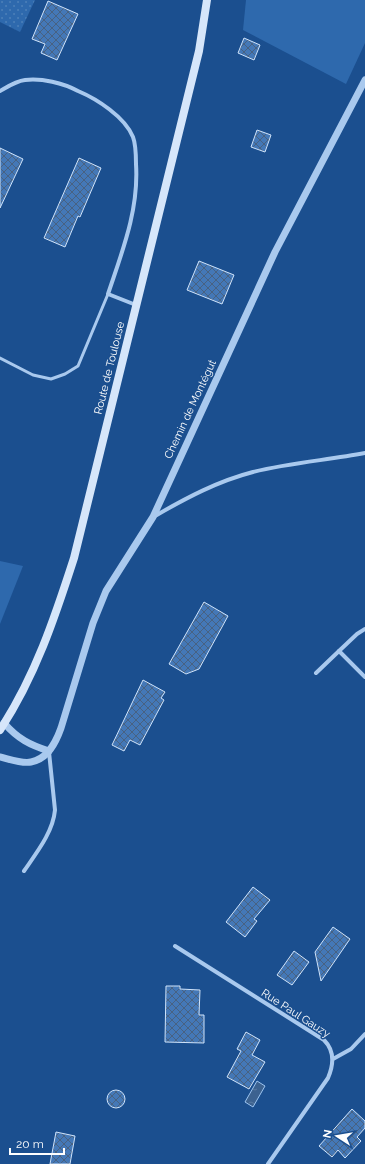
<svg xmlns="http://www.w3.org/2000/svg" width="365" height="1164" font-family="Raleway,sans-serif">
  <style>
    .green { fill: #2e69ad }
    .garden { fill: url(#garden-dots) }
    .water { fill: url(#water-ripples); stroke: #9cc4f0 }
    .building { fill: url(#building-cross-hatch); stroke: #cfe3fa }
    .lines { fill: none; stroke-linecap: round; stroke-linejoin: round }
    .service { stroke: #a9c9ee; stroke-width: 3 }
    .minor { stroke: #a9c9ee; stroke-width: 4 }
    .tertiary { stroke: #a9c9ee; stroke-width: 7 }
    .secondary { stroke: #d6e6fa; stroke-width: 8 }
    .labels { text-anchor: middle; stroke-width: 3; stroke-linejoin: round; paint-order: stroke }
    .street-label { font-size: 11px; fill: #fff; stroke: #1b4f8f }
  </style>
  <defs>
    <pattern id="garden-dots" width="8" height="8" patternUnits="userSpaceOnUse"><rect width="8" height="8" fill="#2e69ad"/><path d="M2 2h.1M6 6h.1" fill="none" stroke="#4d80b9" stroke-width="1.8" stroke-linecap="round"/></pattern>
    <pattern id="water-ripples" width="26" height="14" patternUnits="userSpaceOnUse"><rect width="26" height="14" fill="#3c6290"/><path d="M2 4q2-2 4 0t4 0M15 11q2-2 4 0t4 0" fill="none" stroke="#597aa1"/></pattern>
    <pattern id="building-cross-hatch" width="8" height="8" patternUnits="userSpaceOnUse"><rect width="8" height="8" fill="#4478b7"/><path d="M0 0l8 8M0 8l8-8" fill="none" stroke="#486282"/></pattern>
  </defs>
  <rect width="100%" height="100%" fill="#1b4f8f"/>
  <g class="green">
    <polygon points="246,0 365,0 365,43 346,84 243,30"/>
    <polygon points="0,561 23,566 0,624"/>
  </g>
  <polygon class="garden" points="0,0 35,0 20,32 0,22"/>
  <polygon class="water" points="257,1081 265,1086 253,1107 245,1102"/>
  <g class="building">
    <polygon points="48,1 78,14 57,60 41,53 45,44 32,39"/>
    <polygon points="244,38 260,45 254,60 238,53"/>
    <polygon points="257,130 271,135 265,152 251,147"/>
    <polygon points="0,148 23,159 0,208"/>
    <polygon points="79,158 101,168 80,217 78,216 65,247 44,238"/>
    <polygon points="199,261 234,275 222,304 187,290"/>
    <polygon points="204,602 228,616 199,669 186,674 169,664"/>
    <polygon points="143,680 165,692 161,698 164,700 140,745 130,740 124,751 112,745"/>
    <polygon points="253,887 270,900 254,919 257,921 245,937 226,922"/>
    <polygon points="333,927 350,939 321,981 315,952"/>
    <polygon points="294,951 309,962 292,985 277,975"/>
    <polygon points="166,986 180,986 180,989 200,990 199,1015 204,1015 204,1043 165,1042"/>
    <polygon points="246,1032 260,1040 252,1055 265,1062 249,1089 227,1077 241,1051 237,1049"/>
    <circle cx="116" cy="1099" r="9"/>
    <polygon points="352,1109 365,1121 365,1128 357,1137 361,1141 345,1158 338,1150 332,1157 319,1146"/>
    <polygon points="56,1132 75,1136 70,1164 50,1164"/>
  </g>
  <g class="lines">
    <polyline class="service" points="0,358 33,375 51,379 65,374 78,366 108,294"/>
    <g class="minor">
      <path d="M 0,91 C 7,87 16,81 25,80 C 42,78 63,83 78,91 C 97,99 125,117 133,137 C 136,145 136,155 136,164 C 139,210 122,252 108,294 L 136,305"/>
      <path d="M 155,516 C 186,498 218,481 253,472 C 289,463 328,460 365,453"/>
      <polyline points="339,651 357,634 365,629"/>
      <polyline points="316,673 339,651 365,677"/>
      <path d="M 24,871 C 37,852 53,832 55,810 L 49,752"/>
      <path d="M 175,946 L 324,1040 C 335,1051 334,1064 328,1078 L 268,1164"/>
      <polyline points="333,1059 351,1049 365,1034"/>
    </g>
    <g class="tertiary">
      <path d="M 4,723 C 18,739 30,745 49,751"/>
      <path d="M 0,757 C 9,759 22,764 31,762 C 48,759 56,742 61,728 L 93,623 L 106,591 L 153,517 L 275,252 L 365,80"/>
    </g>
    <path class="secondary" d="M 0,730 C 35,677 55,617 74,558 L 199,51 L 207,0"/>
  </g>
  <g class="labels">
    <g class="street-label">
      <text transform="translate(109 368) rotate(-76)" y="4">Route de Toulouse</text>
      <text transform="translate(190 409) rotate(-65)" y="4">Chemin de Montégut</text>
      <text transform="translate(296 1013) rotate(33)" y="4">Rue Paul Gauzy</text>
    </g>
  </g>
  <g transform="translate(337 1136) rotate(282)" stroke="#1b4f8f" stroke-width="3" paint-order="stroke">
  <path d="M0-3L7 15L0 10L-7 15Z" fill="#ffffff"/>
  <text y="-6" font-size="11" font-weight="bold" text-anchor="middle" fill="#ffffff">N</text>
  </g>
  <path d="M10 1148v6h54v-6" fill="none" stroke="#ffffff" stroke-width="2"/>
  <text x="16" y="1148" font-size="12" fill="#ffffff" stroke="#1b4f8f" stroke-width="3" paint-order="stroke">20 m</text>
</svg>
